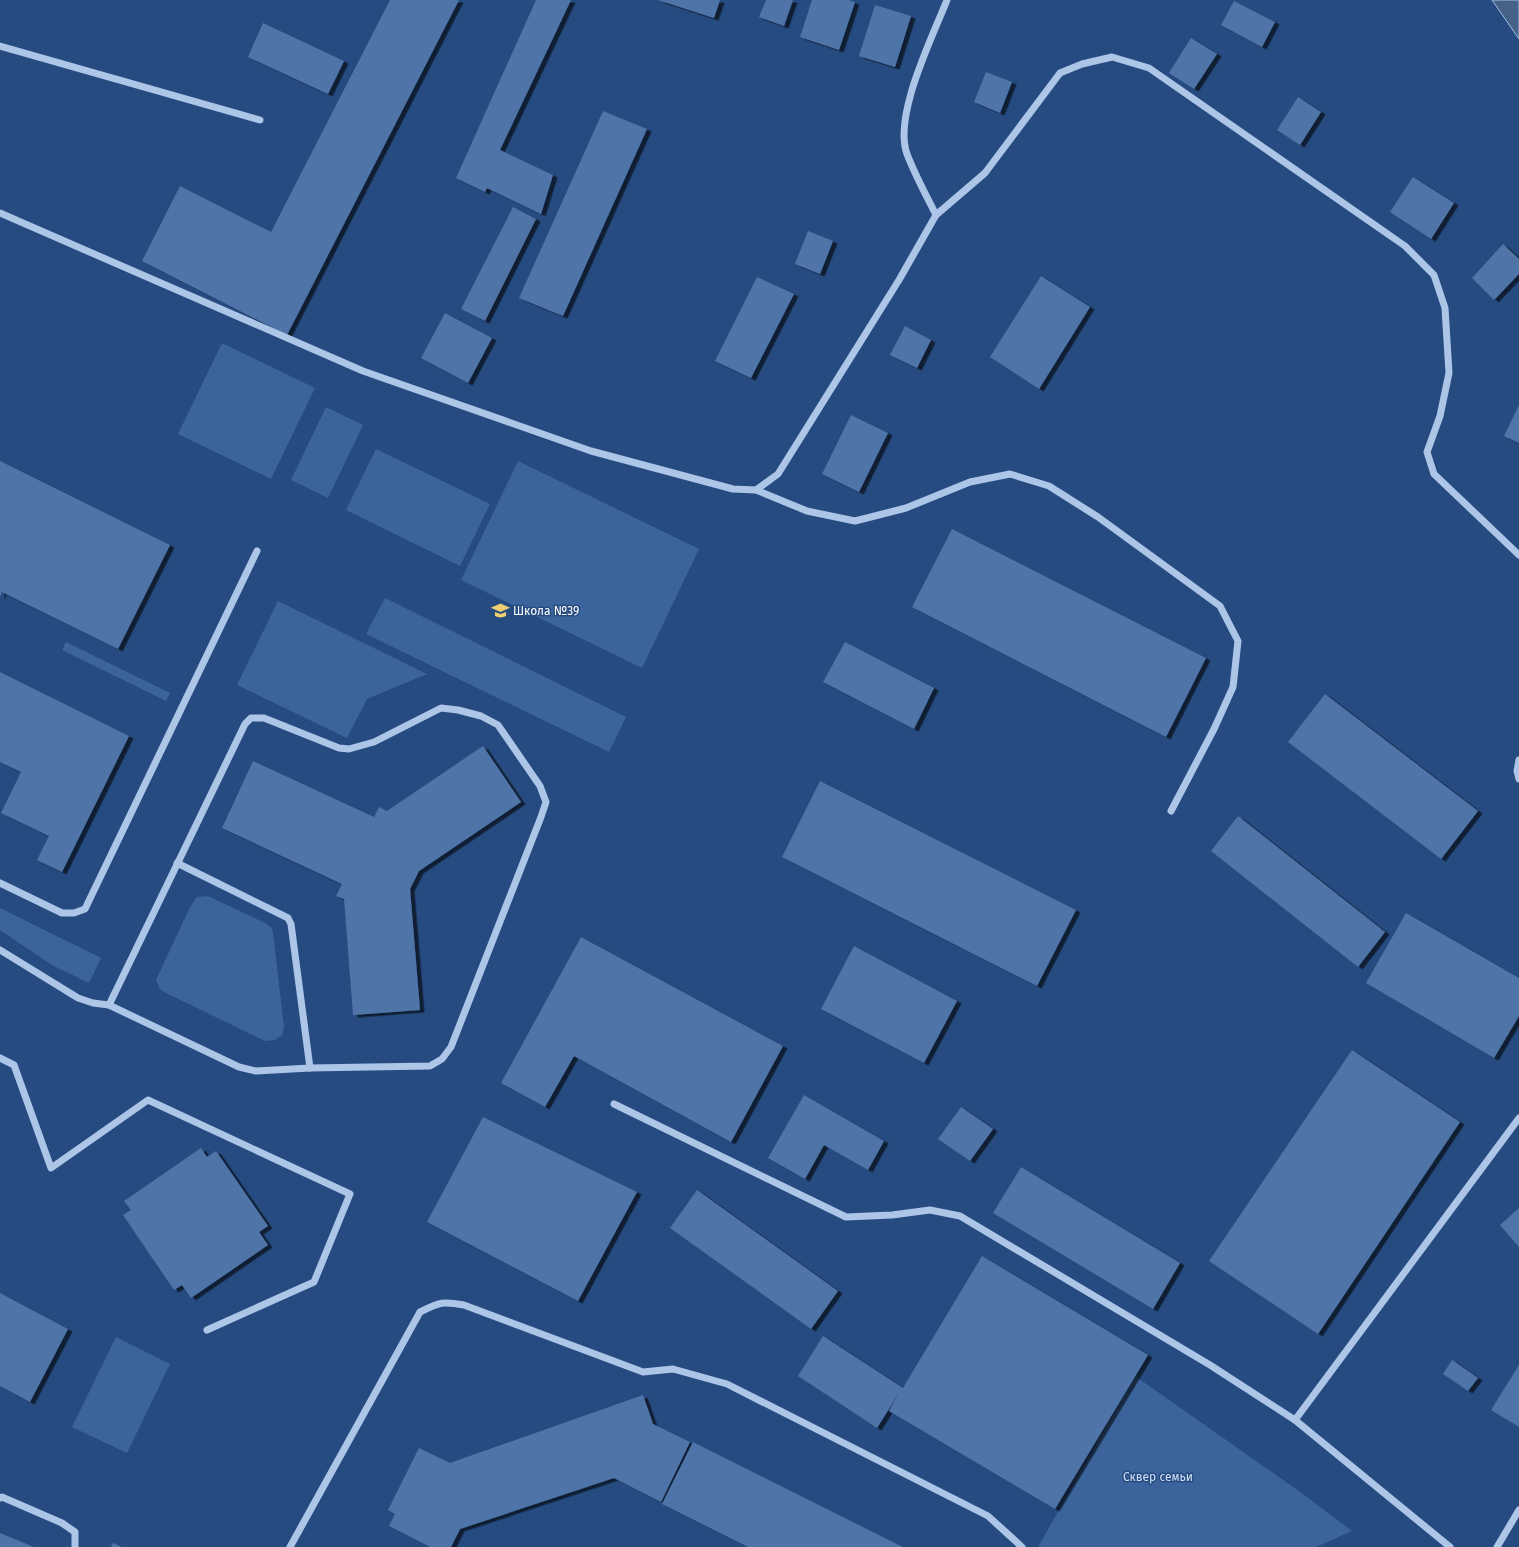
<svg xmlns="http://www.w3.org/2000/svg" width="1519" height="1547" font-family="'Fira Sans',sans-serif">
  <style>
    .green { fill: #3b649d }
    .water { fill: #476288; stroke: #a1c0e6 }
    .building { fill: #4f74a8; filter: url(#shadow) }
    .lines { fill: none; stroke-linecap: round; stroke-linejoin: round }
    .minor { stroke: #adc5e6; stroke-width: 7 }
    .labels { text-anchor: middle; stroke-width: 3; stroke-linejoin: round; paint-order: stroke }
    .poi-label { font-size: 12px; fill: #fff; stroke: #264b80; text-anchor: start }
    .park-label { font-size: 12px; fill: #d0e0f5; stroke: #264b80 }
  </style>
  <defs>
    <filter id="shadow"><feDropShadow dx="4.5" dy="2.5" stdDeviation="0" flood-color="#0009"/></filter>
  </defs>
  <rect width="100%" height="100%" fill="#264b80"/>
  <g class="green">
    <polygon points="222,343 315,388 271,479 178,434"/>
    <polygon points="326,407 363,425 328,498 291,480"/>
    <polygon points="376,449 490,504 460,566 346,510"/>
    <polygon points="518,461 699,549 642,668 461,580"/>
    <polygon points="385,598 626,717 609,752 366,634"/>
    <polygon points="278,601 427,674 367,699 347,738 237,685"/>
    <polygon points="66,642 170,693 166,701 62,650"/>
    <polygon points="208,896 267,924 271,927 273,933 284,1027 282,1035 275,1040 265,1041 164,992 160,989 156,980 190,907 197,897"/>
    <polygon points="0,908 101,958 89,983 52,965 0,930"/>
    <polygon points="116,1337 170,1364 127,1453 72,1427"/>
    <polygon points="1135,1376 1303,1494 1352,1531 1316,1547 1038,1547"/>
  </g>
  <polygon class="water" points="1492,0 1519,0 1519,39"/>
  <g class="building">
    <polygon points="390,0 459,0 287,335 142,261 180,186 271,232"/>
    <polygon points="536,0 571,0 500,150 553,175 541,214 487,188 485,192 456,178"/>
    <polygon points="658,0 720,0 714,18"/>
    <polygon points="766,0 793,0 784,26 759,17"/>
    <polygon points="812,0 848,0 855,2 839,50 800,37"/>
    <polygon points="1234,1 1275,22 1262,47 1221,25"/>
    <polygon points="875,5 911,16 895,67 859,56"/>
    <polygon points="263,23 344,61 328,94 248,57"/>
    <polygon points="1191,38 1217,54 1194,89 1169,73"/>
    <polygon points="986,72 1012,82 1000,113 974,102"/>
    <polygon points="1298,97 1321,112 1300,145 1277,130"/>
    <polygon points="603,111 647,129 563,316 519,298"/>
    <polygon points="1413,177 1454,203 1431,239 1390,212"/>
    <polygon points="513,207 536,219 485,321 461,309"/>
    <polygon points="808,231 833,241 820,274 795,264"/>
    <polygon points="1503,244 1519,259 1519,274 1494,300 1472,278"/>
    <polygon points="1041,276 1090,307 1039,389 990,357"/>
    <polygon points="757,277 794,294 751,378 715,361"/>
    <polygon points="445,313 492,338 468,383 421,358"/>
    <polygon points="905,326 931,340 917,368 890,355"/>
    <polygon points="1519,405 1519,443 1504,436"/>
    <polygon points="851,415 888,433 859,492 822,474"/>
    <polygon points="0,461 170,545 118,649 2,592 0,597"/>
    <polygon points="952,529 1206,658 1166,737 912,607"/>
    <polygon points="845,642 934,688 914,729 823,682"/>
    <polygon points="0,672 129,736 62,872 37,860 49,836 1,813 21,772 0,762"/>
    <polygon points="1325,694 1478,811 1441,859 1288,742"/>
    <polygon points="483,746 521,802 419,871 410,889 420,1010 353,1015 344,899 336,896 342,884 222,828 253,761 374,817 379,807 387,811"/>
    <polygon points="820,781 1076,910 1037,986 782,857"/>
    <polygon points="1238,816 1385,932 1358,967 1211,851"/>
    <polygon points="1406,913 1519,978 1519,1016 1494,1058 1366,983"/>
    <polygon points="581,937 783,1046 731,1142 574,1056 545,1107 501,1083"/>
    <polygon points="854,946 957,1001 924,1063 821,1009"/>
    <polygon points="1352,1050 1460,1122 1318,1334 1209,1261"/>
    <polygon points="804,1095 884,1141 868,1170 824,1145 805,1179 768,1158"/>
    <polygon points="961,1107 993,1129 970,1161 938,1139"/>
    <polygon points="483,1117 637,1192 578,1301 427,1222"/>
    <polygon points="201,1148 207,1157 216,1151 268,1226 259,1232 268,1245 191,1298 182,1285 174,1290 123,1215 131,1210 124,1201"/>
    <polygon points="1021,1167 1180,1263 1153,1309 993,1213"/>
    <polygon points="697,1190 838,1291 811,1329 670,1228"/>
    <polygon points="1519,1208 1519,1247 1500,1225"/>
    <polygon points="982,1256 1148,1355 1055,1509 889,1411 899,1393 877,1428 798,1376 823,1336 903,1388"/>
    <polygon points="0,1293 68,1329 30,1402 0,1386"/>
    <polygon points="1452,1360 1478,1378 1468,1391 1443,1374"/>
    <polygon points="1519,1365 1519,1427 1491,1410"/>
    <polygon points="643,1395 653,1424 690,1442 661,1502 614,1478 460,1529 451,1547 430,1547 389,1526 395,1514 388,1510 419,1448 450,1463"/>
    <polygon points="693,1442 903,1547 748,1547 662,1504"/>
    <polygon points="0,1533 34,1547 0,1547"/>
    <polygon points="113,1543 122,1547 111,1547"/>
  </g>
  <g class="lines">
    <g class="minor">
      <polyline points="0,46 260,120"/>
      <polyline points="0,213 363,371 591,451 733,489 756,490 778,474 899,280 936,215 985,173 1060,73 1082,64 1112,57 1149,68 1405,246 1434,275 1445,308 1449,373 1440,416 1427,452 1434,474 1519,555"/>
      <path d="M 936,215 C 926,195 915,175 907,154 C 893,116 932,38 947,0"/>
      <polyline points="756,490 807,511 855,521 906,508 970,482 1010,474 1049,486 1098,517 1220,606 1238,641 1233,687 1214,729 1171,811"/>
      <polyline points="1519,760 1517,771 1519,779"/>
      <polyline points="0,883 62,913 74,913 85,909 257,551"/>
      <polyline points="0,950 78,998 93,1003 109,1005 239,1067 256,1071 310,1068 291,924 288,918 177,863"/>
      <polyline points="109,1005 245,724 251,718 264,718 339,748 349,749 374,742 441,708 458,710 481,716 498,725 540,786 546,802 541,817 451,1047 442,1059 430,1066 310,1068"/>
      <polyline points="0,1058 14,1065 51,1168 148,1100 350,1194 314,1282 207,1330"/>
      <polyline points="614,1104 846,1217 892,1215 930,1210 960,1216 1210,1365 1295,1420 1450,1547"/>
      <polyline points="1295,1420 1519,1118"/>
      <polyline points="0,1498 2,1497 62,1523 75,1532 75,1547"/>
      <path d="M 290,1547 L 420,1312 C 440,1302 443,1301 464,1305 L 643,1372 L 673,1369 L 727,1384 L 988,1516 L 1022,1547"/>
      <polyline points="1497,1547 1519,1510"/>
    </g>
  </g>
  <defs>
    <symbol id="school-bare" viewBox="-9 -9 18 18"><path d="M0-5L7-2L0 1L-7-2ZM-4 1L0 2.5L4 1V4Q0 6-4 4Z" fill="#efce72" stroke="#264b80" stroke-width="2.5" paint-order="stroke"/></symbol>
  </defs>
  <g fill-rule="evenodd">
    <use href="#school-bare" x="488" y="598" width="25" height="25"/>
  </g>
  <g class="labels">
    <g class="poi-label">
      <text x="513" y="615">Школа №39</text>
    </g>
    <g class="park-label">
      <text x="1158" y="1481">Сквер семьи</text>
    </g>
  </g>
</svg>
